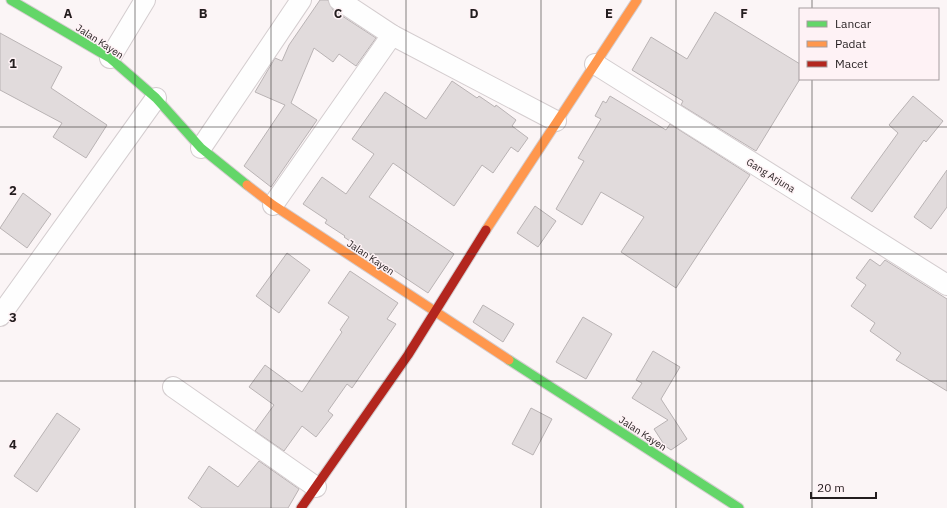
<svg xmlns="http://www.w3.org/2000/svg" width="947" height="508" font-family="'IBM Plex Sans',sans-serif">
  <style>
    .building { fill: #e1dbdc; stroke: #b9b3b4 }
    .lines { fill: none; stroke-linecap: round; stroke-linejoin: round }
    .street-casing { stroke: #d4cdcf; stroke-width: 22 }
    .fast-casing { stroke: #d4cdcf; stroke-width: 11 }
    .slow-casing { stroke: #d4cdcf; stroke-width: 11 }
    .jam-casing { stroke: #d4cdcf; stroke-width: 11 }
    .street { stroke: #fefefe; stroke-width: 20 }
    .fast { stroke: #63d668; stroke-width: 9 }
    .slow { stroke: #ff974d; stroke-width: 9 }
    .jam { stroke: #b3261e; stroke-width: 9 }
    .grid { fill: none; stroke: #231d1e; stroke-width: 1; stroke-opacity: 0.55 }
    .labels { text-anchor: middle; stroke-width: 3; stroke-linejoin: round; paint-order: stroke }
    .street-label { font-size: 10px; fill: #231d1e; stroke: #fef2f5 }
    .grid-label { font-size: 13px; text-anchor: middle; font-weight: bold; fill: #231d1e; stroke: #fef2f5; stroke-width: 3; stroke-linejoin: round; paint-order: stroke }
  </style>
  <rect width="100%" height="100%" fill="#fbf5f6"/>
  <g class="building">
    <polygon points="320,0 328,0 333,10 376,38 356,66 339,54 333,62 314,48 291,103 317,120 271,187 244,166 285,105 255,92 275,58 282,61 289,45"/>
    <polygon points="715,12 800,64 800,79 756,151 681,105 683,101 632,70 651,37 687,59"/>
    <polygon points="0,33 62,67 51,88 107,125 86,158 53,137 62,123 0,90"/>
    <polygon points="452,81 477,98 479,96 495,107 496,105 516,120 512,126 528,138 518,152 511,147 493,173 482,165 454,206 393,163 369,197 454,254 428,293 344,237 345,236 325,223 327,220 303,204 322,177 346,194 374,154 352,139 385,92 426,119"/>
    <polygon points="610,96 666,130 670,124 750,175 676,288 621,252 644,217 601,192 582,225 556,209 584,161 578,158 601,119 595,116 603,101 606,103"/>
    <polygon points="913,96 943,121 926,142 924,140 872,212 851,198 898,133 889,125"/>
    <polygon points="947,170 947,207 931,229 914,217"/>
    <polygon points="23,193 51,214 27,248 0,228"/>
    <polygon points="535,206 556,221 538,247 517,233"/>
    <polygon points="287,253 310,270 279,313 256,296"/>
    <polygon points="870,259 880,266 885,260 947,299 947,391 896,360 901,353 870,331 875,323 851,306 866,285 856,278"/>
    <polygon points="350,271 398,303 387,319 396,324 352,388 347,384 328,411 333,415 316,437 302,426 284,451 255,431 274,405 249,387 265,365 302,392 342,332 340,330 349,317 328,303"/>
    <polygon points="483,305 514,324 503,342 473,322"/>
    <polygon points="583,317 612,334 586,379 556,362"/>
    <polygon points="653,351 680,367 661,399 687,439 671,450 665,446 654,429 668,420 632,398 642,383 636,380"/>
    <polygon points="531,408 552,419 533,455 512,444"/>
    <polygon points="57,413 80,429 37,492 14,476"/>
    <polygon points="259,461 299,489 288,508 202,508 188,498 209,466 238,487"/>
  </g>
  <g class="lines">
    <defs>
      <g id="street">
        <polyline points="339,0 392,35 556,121"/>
        <polyline points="110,58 145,0"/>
        <polyline points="595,64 947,285"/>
        <polyline points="201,148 301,0"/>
        <polyline points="273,205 392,35"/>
        <polyline points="0,316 156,98"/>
        <polyline points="173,387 316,487"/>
      </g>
      <g id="fast">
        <polyline points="11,0 110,58 156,98 201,148 247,185"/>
        <polyline points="509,360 739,508"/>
      </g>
      <g id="slow">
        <polyline points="247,185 273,205 509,360"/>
        <polyline points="486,230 637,0"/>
      </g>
      <polyline id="jam" points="301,508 408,355 486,230"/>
    </defs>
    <use href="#street" class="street-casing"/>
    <use href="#fast" class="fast-casing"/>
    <use href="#slow" class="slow-casing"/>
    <use href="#jam" class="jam-casing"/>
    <use href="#street" class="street"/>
    <use href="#fast" class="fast"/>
    <use href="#slow" class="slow"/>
    <use href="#jam" class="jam"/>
  </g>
  <path class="grid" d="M 135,0 L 135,508M 271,0 L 271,508M 406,0 L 406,508M 541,0 L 541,508M 676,0 L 676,508M 812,0 L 812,9M 812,79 L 812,508M 0,127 L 947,127M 0,254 L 947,254M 0,381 L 947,381"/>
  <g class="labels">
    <g class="street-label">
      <text transform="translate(100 41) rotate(33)" y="4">Jalan Kayen</text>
      <text transform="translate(771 175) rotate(32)" y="4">Gang Arjuna</text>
      <text transform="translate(371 257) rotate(34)" y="4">Jalan Kayen</text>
      <text transform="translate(643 433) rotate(33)" y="4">Jalan Kayen</text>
    </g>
  </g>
  <g class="grid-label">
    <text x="68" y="18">A</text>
    <text x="203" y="18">B</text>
    <text x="338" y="18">C</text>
    <text x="474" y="18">D</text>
    <text x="609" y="18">E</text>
    <text x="744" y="18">F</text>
    <text x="13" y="68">1</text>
    <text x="13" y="195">2</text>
    <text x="13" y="322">3</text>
    <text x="13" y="449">4</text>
  </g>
  <rect x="799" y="8" width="140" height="72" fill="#fef2f5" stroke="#a69d9f"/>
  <rect x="807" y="21" width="20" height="6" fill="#63d668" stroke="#a69d9f"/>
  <text x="835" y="28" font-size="12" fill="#231d1e">Lancar</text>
  <rect x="807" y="41" width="20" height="6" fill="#ff974d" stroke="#a69d9f"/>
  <text x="835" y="48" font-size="12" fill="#231d1e">Padat</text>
  <rect x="807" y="61" width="20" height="6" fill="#b3261e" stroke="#a69d9f"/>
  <text x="835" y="68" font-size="12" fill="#231d1e">Macet</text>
  <path d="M811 492v6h65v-6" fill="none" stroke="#231d1e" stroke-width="2"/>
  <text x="817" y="492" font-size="12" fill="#231d1e" stroke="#fef2f5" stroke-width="3" paint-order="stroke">20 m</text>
</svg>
